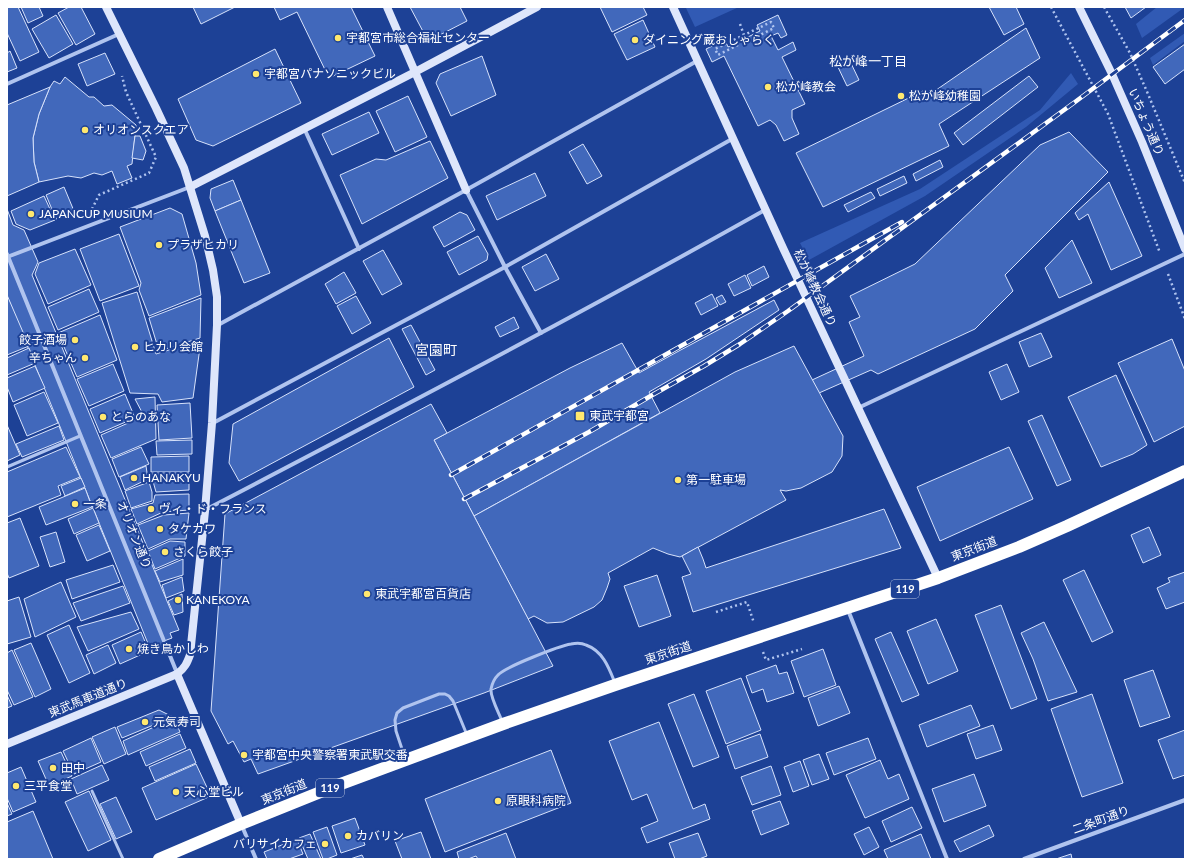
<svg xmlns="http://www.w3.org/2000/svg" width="1192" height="866" font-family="Lato,'Noto Sans JP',sans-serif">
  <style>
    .green { fill: #315ab4 }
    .building { fill: #4168bb; stroke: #d7e2fb }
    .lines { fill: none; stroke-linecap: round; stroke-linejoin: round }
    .path { stroke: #b0c4ef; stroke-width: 2.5; stroke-dasharray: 2 3; stroke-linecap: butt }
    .lane { stroke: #b0c4ef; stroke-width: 3 }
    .street { stroke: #b0c4ef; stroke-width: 4 }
    .secondary { stroke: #dee6fb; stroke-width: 8 }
    .highway { stroke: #fff; stroke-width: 12 }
    .rail-casing { stroke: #fff; stroke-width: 4.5 }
    .rail { stroke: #1d4196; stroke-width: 3; stroke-dasharray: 9; stroke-linecap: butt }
    .poi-dot { fill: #ffe86f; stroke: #1d4196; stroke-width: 1.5 }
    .labels { text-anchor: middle; stroke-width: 4; stroke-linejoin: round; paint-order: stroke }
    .shield { fill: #1d4196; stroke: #bbc6e0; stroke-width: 1 }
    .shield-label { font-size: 11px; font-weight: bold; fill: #fff }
    .poi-label { font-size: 12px; fill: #fff; stroke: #1d4196; text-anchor: start }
    .street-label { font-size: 12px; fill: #fff; stroke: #1d4196 }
    .neighbourhood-label { font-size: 13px; fill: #fff; stroke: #1d4196 }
    .quarter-label { font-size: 14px; fill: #fff; stroke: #1d4196 }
  </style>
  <rect width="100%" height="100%" fill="#1d4196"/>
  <g class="green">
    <polygon points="689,7 739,7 695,27 686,8"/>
    <polygon points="1157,7 1185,7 1142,38 1136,24"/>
    <polygon points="1185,33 1185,41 1153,65 1150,58"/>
    <polygon points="1071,73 1078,84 1026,127 925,196 809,260 800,243 920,189 1040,110"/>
  </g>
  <g class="building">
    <polygon points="7,7 18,7 39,52 20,61 7,33"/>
    <polygon points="21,7 39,7 43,16 28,23"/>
    <polygon points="69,7 81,7 95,34 76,45 58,13"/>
    <polygon points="193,7 235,7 201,24"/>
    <polygon points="274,7 351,7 375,56 329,78 297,12 280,20"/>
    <polygon points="410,7 460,7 467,21 432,39 426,37"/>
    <polygon points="600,7 643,7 647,15 612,32"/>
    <polygon points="989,7 1016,7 1024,24 1004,35"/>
    <polygon points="1125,7 1146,7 1131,18"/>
    <polygon points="56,15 73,44 49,58 32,29"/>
    <polygon points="778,15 787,35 781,38 778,33 771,36 778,50 793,42 796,50 782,57 805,104 792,110 792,118 799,134 784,141 776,125 770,120 758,126 724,56 712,62 706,49 725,40 728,47 760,31 757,25"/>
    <polygon points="643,20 655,47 627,60 614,34"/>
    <polygon points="1026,28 1040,58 939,124 949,146 823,207 796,153 923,91 926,97"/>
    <polygon points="1185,44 1185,69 1165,84 1153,67"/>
    <polygon points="275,49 301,103 213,146 196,140 178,99"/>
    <polygon points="10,51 17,68 7,72 7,53"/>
    <polygon points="105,53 115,74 87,86 78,64"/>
    <polygon points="482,56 496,95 451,116 436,83 440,74"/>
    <polygon points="848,57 859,80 847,86 836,63"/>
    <polygon points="1029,76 1038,87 963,145 954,133"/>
    <polygon points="65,77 89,97 94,97 104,106 112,105 136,125 132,164 127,166 132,178 117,184 112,171 102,175 94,173 81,178 68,176 39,182 34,162 33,138 39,114 50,87 54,81 60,84"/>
    <polygon points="50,87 39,114 33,138 34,162 39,182 7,196 7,105"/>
    <polygon points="408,96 427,137 395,152 376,111"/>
    <polygon points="369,112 379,133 332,155 322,134"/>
    <polygon points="1069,132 1108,172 1005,275 1013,291 975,329 878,374 871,370 819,393 812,380 864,356 849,322 860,317 850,296 915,264 1040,145"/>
    <polygon points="135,136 140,136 146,151 143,160 132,158"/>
    <polygon points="430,141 448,178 362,224 340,175 376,159 386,160"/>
    <polygon points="583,144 602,176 587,184 569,152"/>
    <polygon points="940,160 943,167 916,181 913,174"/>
    <polygon points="535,173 546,196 497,220 486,196"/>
    <polygon points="904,176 907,183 880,196 877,189"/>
    <polygon points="233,180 241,200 215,211 210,198 211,189"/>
    <polygon points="1109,182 1142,256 1111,270 1088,214 1079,220 1075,213"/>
    <polygon points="64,187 74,211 56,219 46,195"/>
    <polygon points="871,192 875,198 848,212 844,205"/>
    <polygon points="44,196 55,220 30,230 16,224 11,211"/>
    <polygon points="241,200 270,273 244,283 215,211"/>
    <polygon points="170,208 182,214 196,263 201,295 149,316 139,290 141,283 120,227"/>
    <polygon points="7,209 13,225 24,230 38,262 32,275 179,630 170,633 172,638 164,641 166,645 151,651 7,296"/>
    <polygon points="460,212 467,215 475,230 444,247 433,227"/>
    <polygon points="119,234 139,286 100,301 80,249"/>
    <polygon points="478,236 488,254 487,260 459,275 447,252"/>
    <polygon points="1072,240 1092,283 1059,298 1045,268"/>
    <polygon points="75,249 91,285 48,304 35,274 39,263"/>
    <polygon points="383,250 402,284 382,295 363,261"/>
    <polygon points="546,254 559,279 535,291 522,267"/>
    <polygon points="764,266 769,277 752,286 747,275"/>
    <polygon points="344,272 356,293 336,304 325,284"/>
    <polygon points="745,275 751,288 734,296 728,284"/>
    <polygon points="89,289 99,312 58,330 48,307"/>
    <polygon points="137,292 156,354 201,340 193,398 162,402 158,394 130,393 102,303"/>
    <polygon points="712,294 718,306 701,315 695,303"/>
    <polygon points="7,295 29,346 7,355"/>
    <polygon points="722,295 726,302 720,305 716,298"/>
    <polygon points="356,296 371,323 352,334 337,306"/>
    <polygon points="201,298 200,338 159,351 149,318"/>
    <polygon points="774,300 779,310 706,359 649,392 660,413 474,516 434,440 570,368 622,343 639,373 677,352"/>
    <polygon points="100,315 117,360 77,377 58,333"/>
    <polygon points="514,317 519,328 500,337 495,327"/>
    <polygon points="411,325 435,370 426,375 402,329"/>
    <polygon points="1041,333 1052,357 1029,367 1019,342"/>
    <polygon points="389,338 414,387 239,481 229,463 233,424"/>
    <polygon points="1172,339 1185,371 1185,426 1154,442 1118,363"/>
    <polygon points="794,346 843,436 842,456 832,472 801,488 786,491 780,490 786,500 680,557 668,554 653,548 608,573 610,579 607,588 602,600 594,607 563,622 547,623 534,616 528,619 474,516 735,372"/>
    <polygon points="29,348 35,363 7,375 7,358"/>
    <polygon points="113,364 124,391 89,406 77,379"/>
    <polygon points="1007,364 1019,392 1001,400 989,372"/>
    <polygon points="35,366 45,388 13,402 7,387 7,378"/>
    <polygon points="1116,375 1147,445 1133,454 1101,467 1068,397"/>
    <polygon points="44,392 58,423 27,436 14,405"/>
    <polygon points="125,394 135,418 100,433 90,409"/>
    <polygon points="155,397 156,439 111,458 101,435 144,416 135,399"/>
    <polygon points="190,403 192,438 159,440 157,405"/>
    <polygon points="431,404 447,433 434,440 553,666 484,693 258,774 251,759 244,762 233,741 228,744 211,711 225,514"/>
    <polygon points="1042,415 1071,480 1057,486 1028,421"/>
    <polygon points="7,425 20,455 7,461"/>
    <polygon points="59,426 64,440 22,457 16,444"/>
    <polygon points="192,440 192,454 157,455 156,441"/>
    <polygon points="66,447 80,477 58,486 61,495 7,517 7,472"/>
    <polygon points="141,447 149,464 119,477 112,459"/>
    <polygon points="1009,447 1033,499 940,541 917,487"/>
    <polygon points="189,456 189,472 151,472 151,457"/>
    <polygon points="146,466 148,479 125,490 120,477"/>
    <polygon points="151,474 189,474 189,490 156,492"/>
    <polygon points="81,478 85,487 65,496 61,486"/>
    <polygon points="149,482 152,492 152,501 131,508 125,491"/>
    <polygon points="85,488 92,507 46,525 39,507"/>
    <polygon points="189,494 189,510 163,512 137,524 131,509 153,503 155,495"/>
    <polygon points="93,508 99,523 74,534 68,519"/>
    <polygon points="884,509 901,548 693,612 682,577 691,574 682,556 698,547 703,559 706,568"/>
    <polygon points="189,513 186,539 170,539 148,549 138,525 164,515"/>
    <polygon points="20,518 39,566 9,578 7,573 7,523"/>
    <polygon points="99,525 110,551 87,561 76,535"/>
    <polygon points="1149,527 1161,555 1143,563 1131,535"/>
    <polygon points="56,532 65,562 50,567 40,537"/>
    <polygon points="170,541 185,542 185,556 155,569 148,551"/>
    <polygon points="183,559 183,575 160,582 155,571"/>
    <polygon points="113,565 120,582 72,599 66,580"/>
    <polygon points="1084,570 1113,632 1092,642 1063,580"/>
    <polygon points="1185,572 1185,602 1166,609 1157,588 1170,582 1168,578"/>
    <polygon points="657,575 671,616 639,627 624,586"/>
    <polygon points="182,577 184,591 166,598 162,585"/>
    <polygon points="61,582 76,617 35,637 24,599"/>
    <polygon points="123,586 130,603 81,621 73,603"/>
    <polygon points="182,594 183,612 174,615 168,601"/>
    <polygon points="19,597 31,637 7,644 7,601"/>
    <polygon points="1001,605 1037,699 1011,709 975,615"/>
    <polygon points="131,612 139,629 88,651 77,627"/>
    <polygon points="936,619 958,671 928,684 907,631"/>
    <polygon points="1044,622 1077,692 1048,701 1033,659 1021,633"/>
    <polygon points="69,625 90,673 69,683 47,635"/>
    <polygon points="141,632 149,651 120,664 112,645"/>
    <polygon points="891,632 919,695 902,702 875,639"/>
    <polygon points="31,643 51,689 35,697 14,650"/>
    <polygon points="108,645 116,663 94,674 86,655"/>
    <polygon points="823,649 836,685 804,697 791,661"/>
    <polygon points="12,650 33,697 14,705 7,690 7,653"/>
    <polygon points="776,665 779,674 787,672 794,693 767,702 763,689 752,693 746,676"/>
    <polygon points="1153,670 1170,717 1140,727 1124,680"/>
    <polygon points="741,678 761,730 726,744 706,691"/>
    <polygon points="839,686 850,713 818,726 808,698"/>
    <polygon points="694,694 719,757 693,767 668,704"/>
    <polygon points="1092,694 1123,783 1082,797 1051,709"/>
    <polygon points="7,695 12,706 7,708"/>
    <polygon points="971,705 980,726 927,747 919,725"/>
    <polygon points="159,710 173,717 122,738 117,727"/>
    <polygon points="174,718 180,732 128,755 123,741"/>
    <polygon points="659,722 693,809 705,804 710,819 647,843 641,828 658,821 647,794 632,800 609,741"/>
    <polygon points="993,725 1002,750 976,759 967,734"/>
    <polygon points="115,727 126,754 104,764 92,737"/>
    <polygon points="1185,730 1185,775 1173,779 1158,740"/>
    <polygon points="180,734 186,748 146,766 140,752"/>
    <polygon points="760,734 768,757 735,769 727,746"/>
    <polygon points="91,738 101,762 74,774 63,751"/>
    <polygon points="868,738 876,759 834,775 826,753"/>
    <polygon points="190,749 196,763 155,781 149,767"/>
    <polygon points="551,750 571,803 445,852 425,799"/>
    <polygon points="61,752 72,776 49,786 38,761"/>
    <polygon points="819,754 829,779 812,785 803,760"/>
    <polygon points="880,760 888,779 899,774 909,799 865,818 846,775"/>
    <polygon points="800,761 809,786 793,792 784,767"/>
    <polygon points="196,764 211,796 156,820 142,788"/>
    <polygon points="102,765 109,780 77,794 71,779"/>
    <polygon points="771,766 781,795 752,805 741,777"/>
    <polygon points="21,767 36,802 13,812 7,798 7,773"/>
    <polygon points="974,774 986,806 944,822 932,789"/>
    <polygon points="89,791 111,840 88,851 65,802"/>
    <polygon points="116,797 132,832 116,839 100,804"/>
    <polygon points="780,801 789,824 761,835 752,811"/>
    <polygon points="7,803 12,814 7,816"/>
    <polygon points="912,807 922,828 891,842 882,821"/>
    <polygon points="33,811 53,859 7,859 7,822"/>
    <polygon points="355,818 365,845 341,853 332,826"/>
    <polygon points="989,825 994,836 960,852 954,841"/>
    <polygon points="327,827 337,855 327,859 323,859 313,832"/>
    <polygon points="869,827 879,847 864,855 854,834"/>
    <polygon points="421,832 431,859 402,859 395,841"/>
    <polygon points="506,833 516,859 478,859 476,856 468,859 459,859 457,852"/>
    <polygon points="698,833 707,856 699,859 675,859 669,843"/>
    <polygon points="310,834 321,859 308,859 299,838"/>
    <polygon points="921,834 931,859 888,859 884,850"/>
    <polygon points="297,839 303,854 289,859 267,859 264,852"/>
    <polygon points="1071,854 1072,859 1056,859"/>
    <polygon points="362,855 364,859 350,859"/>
  </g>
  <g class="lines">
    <g class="path">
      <polyline points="1051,7 1108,114 1160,253"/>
      <polyline points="1104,7 1130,53 1148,94 1185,183"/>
      <polyline points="740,24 744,35"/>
      <polyline points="738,45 718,55 715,49 771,22 774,28 754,38"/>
      <polyline points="92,209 99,195 149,173 156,157 126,92 122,76"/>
      <polyline points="1168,274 1185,319"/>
      <polyline points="716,612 747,602 754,623"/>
      <polyline points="763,652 766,660 802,649"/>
    </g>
    <g class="lane">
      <polyline points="7,467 80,436"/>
      <path d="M 502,721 C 499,713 490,697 491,689 C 492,684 494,679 498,675 C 505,667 559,646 571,644 C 576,643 582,643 586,645 C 603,651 609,668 615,683"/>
      <polyline points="405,758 396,731 395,720 397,713 403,708 439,694 445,694 449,696 453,701 467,735"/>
      <polyline points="92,791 123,859"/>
    </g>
    <g class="street">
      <polyline points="7,84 119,34"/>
      <polyline points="304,128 359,249"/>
      <polyline points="466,190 505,267 541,333"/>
      <polyline points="7,254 177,673"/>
      <polyline points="7,257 190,187"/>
      <polyline points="218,325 466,190 697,61"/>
      <polyline points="858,408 1185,254"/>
      <polyline points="213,423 505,267 732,139"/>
      <path d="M 205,510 C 393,412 580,314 765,210"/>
      <polyline points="848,610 947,859"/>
      <polyline points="242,826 256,859"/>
      <polyline points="1024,859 1185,800"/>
    </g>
    <g class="secondary">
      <polyline points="387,7 466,190"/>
      <polyline points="673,7 783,248 938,578"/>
      <polyline points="1079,7 1112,74 1142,142 1185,249"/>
      <polyline points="190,187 415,72 537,7"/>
      <polyline points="177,674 241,824"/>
      <path d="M 7,744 L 177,674 C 185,668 187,663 190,655 L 205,511 L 212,423 L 217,325 L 217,297 L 213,270 L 205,236 L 184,168 L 156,108 L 106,7"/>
    </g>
    <polyline class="highway" points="159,859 241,824 338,785 503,724 615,685 938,578 1019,547 1067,526 1185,471"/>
    <defs>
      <g id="rail">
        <polyline points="451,475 902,222"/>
        <polyline points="464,499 589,432 654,394 704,366 740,344 788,311 1075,102 1185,20"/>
      </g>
    </defs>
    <use href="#rail" class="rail-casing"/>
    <use href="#rail" class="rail"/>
  </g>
  <g class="poi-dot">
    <circle cx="338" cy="38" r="4"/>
    <circle cx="635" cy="40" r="4"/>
    <circle cx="256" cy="74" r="4"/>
    <circle cx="768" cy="87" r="4"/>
    <circle cx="901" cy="96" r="4"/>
    <circle cx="85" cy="130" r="4"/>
    <circle cx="31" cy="214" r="4"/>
    <circle cx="159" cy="245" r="4"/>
    <circle cx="75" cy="340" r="4"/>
    <circle cx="135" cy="347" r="4"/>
    <circle cx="85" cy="358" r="4"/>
    <rect x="575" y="411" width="10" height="10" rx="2"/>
    <circle cx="103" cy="417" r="4"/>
    <circle cx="134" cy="478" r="4"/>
    <circle cx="678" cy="480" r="4"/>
    <circle cx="75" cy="504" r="4"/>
    <circle cx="151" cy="509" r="4"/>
    <circle cx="160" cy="529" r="4"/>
    <circle cx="165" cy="552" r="4"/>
    <circle cx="367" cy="594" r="4"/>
    <circle cx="178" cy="600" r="4"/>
    <circle cx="129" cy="649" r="4"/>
    <circle cx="145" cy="722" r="4"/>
    <circle cx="244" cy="755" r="4"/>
    <circle cx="53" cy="768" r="4"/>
    <circle cx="16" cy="786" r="4"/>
    <circle cx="176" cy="792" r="4"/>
    <circle cx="498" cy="801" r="4"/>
    <circle cx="348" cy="836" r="4"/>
    <circle cx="325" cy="844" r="4"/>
  </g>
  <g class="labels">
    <g class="shield">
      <rect x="891" y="580" width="28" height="18" rx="3"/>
      <rect x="316" y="779" width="28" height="18" rx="3"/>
    </g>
    <g class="shield-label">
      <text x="905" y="593">119</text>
      <text x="330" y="792">119</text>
    </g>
    <g class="poi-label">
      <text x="346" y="42">宇都宮市総合福祉センター</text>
      <text x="643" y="44">ダイニング蔵おしゃらく</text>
      <text x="264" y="78">宇都宮パナソニックビル</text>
      <text x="776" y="91">松が峰教会</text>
      <text x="909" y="100">松が峰幼稚園</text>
      <text x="93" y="134">オリオンスクエア</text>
      <text x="39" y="218">JAPANCUP MUSIUM</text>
      <text x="167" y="249">プラザヒカリ</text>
      <text x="67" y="344" text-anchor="end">餃子酒場</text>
      <text x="143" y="351">ヒカリ会館</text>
      <text x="77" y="362" text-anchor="end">辛ちゃん</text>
      <text x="589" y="420">東武宇都宮</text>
      <text x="111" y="421">とらのあな</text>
      <text x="142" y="482">HANAKYU</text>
      <text x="686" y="484">第一駐車場</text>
      <text x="83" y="508">一条</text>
      <text x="159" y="513">ヴィ・ド・フランス</text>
      <text x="168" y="533">タケカワ</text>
      <text x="173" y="556">さくら餃子</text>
      <text x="375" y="598">東武宇都宮百貨店</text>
      <text x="186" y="604">KANEKOYA</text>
      <text x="137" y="653">焼き鳥かしわ</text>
      <text x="153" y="726">元気寿司</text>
      <text x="252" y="759">宇都宮中央警察署東武駅交番</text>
      <text x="61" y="772">田中</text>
      <text x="24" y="790">三平食堂</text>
      <text x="184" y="796">天心堂ビル</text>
      <text x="506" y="805">原眼科病院</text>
      <text x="356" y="840">カバリン</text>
      <text x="317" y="848" text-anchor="end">バリサイカフェ</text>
    </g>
    <g class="street-label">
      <text transform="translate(1146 122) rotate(67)" y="4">いちょう通り</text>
      <text transform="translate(815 288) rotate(65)" y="4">松が峰教会通り</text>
      <text transform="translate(134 535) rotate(68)" y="4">オリオン通り</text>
      <text transform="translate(974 549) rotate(-21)" y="4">東京街道</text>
      <text transform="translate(668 653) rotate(-18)" y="4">東京街道</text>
      <text transform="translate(88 698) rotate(-22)" y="4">東武馬車道通り</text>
      <text transform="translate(284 792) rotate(-22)" y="4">東京街道</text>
      <text transform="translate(1101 820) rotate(-20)" y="4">二条町通り</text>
    </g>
    <g class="neighbourhood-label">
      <text x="868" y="66">松が峰一丁目</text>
    </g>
    <g class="quarter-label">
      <text x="436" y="355">宮園町</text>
    </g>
  </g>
  <rect width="1192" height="866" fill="none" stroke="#ffffff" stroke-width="16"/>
</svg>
